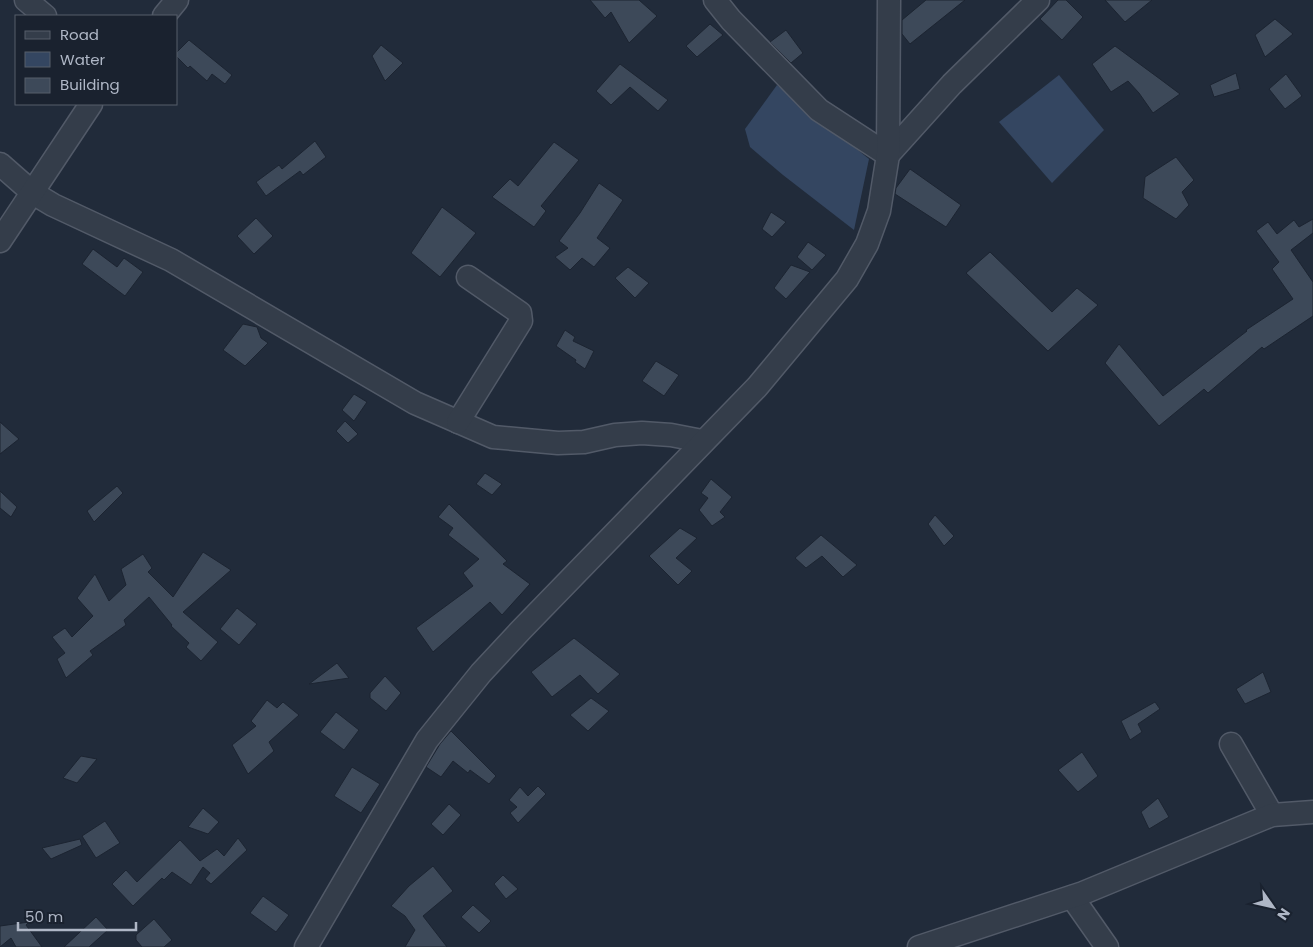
<svg xmlns="http://www.w3.org/2000/svg" width="1313" height="947" font-family="Poppins,sans-serif">
  <style>
    .water { fill: #344661 }
    .building { fill: #3d4959; stroke: #1c2431 }
    .lines { fill: none; stroke-linecap: round; stroke-linejoin: round }
    .minor-casing { stroke: #525a68; stroke-width: 25 }
    .minor { stroke: #343d4a; stroke-width: 22 }
  </style>
  <rect width="100%" height="100%" fill="#212b3a"/>
  <g class="water">
    <polygon points="1059,75 1104,130 1052,183 999,122"/>
    <polygon points="777,85 869,159 854,230 783,175 750,147 745,129"/>
  </g>
  <g class="building">
    <polygon points="590,0 639,0 657,16 629,43 611,12 605,18"/>
    <polygon points="926,0 965,0 910,44 902,34 902,20"/>
    <polygon points="1058,0 1066,0 1083,17 1062,40 1040,19"/>
    <polygon points="1105,0 1152,0 1125,22"/>
    <polygon points="1275,19 1293,34 1265,57 1255,35"/>
    <polygon points="710,24 723,35 697,57 686,46"/>
    <polygon points="786,30 803,53 791,63 770,42"/>
    <polygon points="189,40 232,75 225,84 212,74 207,81 190,66 188,68 176,56 176,53"/>
    <polygon points="381,45 403,63 385,81 372,56"/>
    <polygon points="1115,46 1160,79 1180,94 1153,113 1139,93 1128,81 1111,92 1092,64"/>
    <polygon points="620,64 668,100 658,111 630,87 611,105 596,91"/>
    <polygon points="1236,73 1240,89 1214,97 1210,85"/>
    <polygon points="1286,74 1302,96 1285,109 1269,89"/>
    <polygon points="315,141 326,157 303,175 300,171 266,196 256,182 279,165 282,169"/>
    <polygon points="554,142 579,160 541,206 546,211 534,227 492,197 510,179 518,186"/>
    <polygon points="1176,157 1194,180 1182,192 1189,205 1176,219 1143,198 1145,177"/>
    <polygon points="910,169 961,205 946,227 895,194 896,188"/>
    <polygon points="599,183 623,200 597,238 610,248 594,267 582,258 570,270 555,257 568,248 559,241 580,213"/>
    <polygon points="442,207 476,233 440,277 411,253"/>
    <polygon points="771,212 786,222 772,237 762,229"/>
    <polygon points="256,218 273,236 254,254 237,236"/>
    <polygon points="1313,219 1313,233 1291,250 1313,282 1313,316 1264,349 1262,347 1208,393 1204,389 1159,426 1105,363 1119,344 1163,396 1247,331 1246,330 1293,299 1272,269 1279,262 1256,231 1268,222 1277,234 1294,220 1299,227"/>
    <polygon points="808,242 826,255 812,270 797,257"/>
    <polygon points="93,249 117,267 124,258 143,272 125,296 82,264"/>
    <polygon points="990,252 1052,312 1077,288 1098,305 1048,351 966,273"/>
    <polygon points="791,265 810,272 786,299 774,288"/>
    <polygon points="628,267 649,283 635,298 615,278"/>
    <polygon points="243,324 257,327 261,338 268,343 245,366 223,350"/>
    <polygon points="565,330 575,337 573,341 594,351 585,369 575,362 576,360 556,346"/>
    <polygon points="656,361 679,375 664,396 642,381"/>
    <polygon points="354,394 367,402 354,421 342,410"/>
    <polygon points="345,421 358,434 348,443 336,431"/>
    <polygon points="0,422 19,439 0,454"/>
    <polygon points="485,473 502,484 492,495 476,484"/>
    <polygon points="711,479 732,497 720,512 725,517 712,526 699,510 708,498 701,493"/>
    <polygon points="117,486 123,493 94,522 87,511"/>
    <polygon points="0,491 17,507 11,517 0,508"/>
    <polygon points="449,504 507,561 503,564 530,584 502,615 490,602 433,652 416,628 473,586 463,573 479,559 448,535 453,528 438,517"/>
    <polygon points="935,515 954,536 944,546 928,524"/>
    <polygon points="680,528 697,538 676,558 692,571 678,585 649,556"/>
    <polygon points="821,535 857,565 843,577 822,556 806,568 795,558"/>
    <polygon points="203,552 231,570 183,612 218,642 201,661 186,647 189,643 171,626 172,625 149,597 124,620 126,625 90,651 93,655 66,678 57,659 65,653 52,637 65,628 72,637 93,616 77,598 95,574 109,601 126,585 121,569 143,554 152,568 148,572 173,597"/>
    <polygon points="237,608 257,624 239,645 220,629"/>
    <polygon points="574,638 620,674 598,694 580,675 552,697 531,672"/>
    <polygon points="337,663 349,678 309,684"/>
    <polygon points="1263,672 1271,692 1245,704 1236,689"/>
    <polygon points="385,676 401,693 386,711 370,698 370,693"/>
    <polygon points="591,698 609,711 588,731 570,715"/>
    <polygon points="267,700 277,708 283,702 299,715 269,742 274,751 248,774 232,745 256,726 251,721"/>
    <polygon points="1155,702 1160,709 1138,724 1142,732 1130,740 1121,721"/>
    <polygon points="336,712 359,730 344,750 320,732"/>
    <polygon points="451,731 496,776 489,784 470,770 468,773 453,761 441,777 426,767 440,744"/>
    <polygon points="1082,752 1098,776 1078,792 1058,770"/>
    <polygon points="81,756 97,759 77,783 63,778"/>
    <polygon points="352,767 380,784 361,813 334,796"/>
    <polygon points="538,786 546,794 518,823 510,813 517,807 509,800 520,787 528,796"/>
    <polygon points="1158,798 1169,817 1149,829 1141,812"/>
    <polygon points="449,804 461,815 443,835 431,824"/>
    <polygon points="203,808 219,822 208,834 188,827"/>
    <polygon points="105,821 120,843 96,858 82,836"/>
    <polygon points="238,838 247,850 211,884 205,879 210,873 203,867 191,885 172,872 164,880 162,878 133,906 112,884 126,870 137,882 180,840 200,861 217,849 224,856"/>
    <polygon points="80,839 82,845 51,859 42,848"/>
    <polygon points="433,866 453,891 423,916 447,947 405,947 415,930 405,916 391,906 409,886"/>
    <polygon points="503,875 518,889 506,899 494,884"/>
    <polygon points="263,896 289,915 276,932 250,913"/>
    <polygon points="473,905 491,921 479,933 461,917"/>
    <polygon points="96,917 108,930 89,947 64,947"/>
    <polygon points="154,919 172,940 164,947 142,947 136,940 136,935"/>
    <polygon points="29,922 26,925 42,947 16,947 11,938 0,947 0,926"/>
  </g>
  <g class="lines">
    <defs>
      <g id="minor">
        <polyline points="26,0 45,16"/>
        <polyline points="715,0 731,20 819,110 888,155 952,84 1038,0"/>
        <polyline points="164,16 177,0"/>
        <polyline points="0,164 33,193 53,205 171,260 415,403 493,437 558,443 584,442 615,435 642,433 671,435 702,441"/>
        <polyline points="0,241 91,104"/>
        <polyline points="458,422 521,321 520,313 468,277"/>
        <polyline points="1231,744 1272,815"/>
        <polyline points="1072,897 1107,947"/>
        <polyline points="306,947 427,740 481,673 521,630 757,387 847,279 867,244 879,211 888,155 889,0"/>
        <polyline points="919,947 1083,893 1262,819 1272,815 1313,812"/>
      </g>
    </defs>
    <use href="#minor" class="minor-casing"/>
    <use href="#minor" class="minor"/>
  </g>
  <rect x="15" y="15" width="162" height="90" fill="#1a222f" stroke="#565e6b"/>
  <rect x="25" y="31" width="25" height="8" fill="#343d4a" stroke="#565e6b"/>
  <text x="60" y="40" font-size="15" fill="#afb7c6">Road</text>
  <rect x="25" y="52" width="25" height="15" fill="#344661" stroke="#565e6b"/>
  <text x="60" y="65" font-size="15" fill="#afb7c6">Water</text>
  <rect x="25" y="78" width="25" height="15" fill="#3d4959" stroke="#565e6b"/>
  <text x="60" y="90" font-size="15" fill="#afb7c6">Building</text>
  <g transform="translate(1273 907) rotate(124)" stroke="#1a222f" stroke-width="4" paint-order="stroke">
  <path d="M0-4L9 19L0 12L-9 19Z" fill="#afb7c6"/>
  <text y="-8" font-size="14" font-weight="bold" text-anchor="middle" fill="#afb7c6">N</text>
  </g>
  <path d="M18 922v8h118v-8" fill="none" stroke="#afb7c6" stroke-width="2.5"/>
  <text x="25" y="922" font-size="15" fill="#afb7c6" stroke="#1a222f" stroke-width="4" paint-order="stroke">50 m</text>
</svg>
